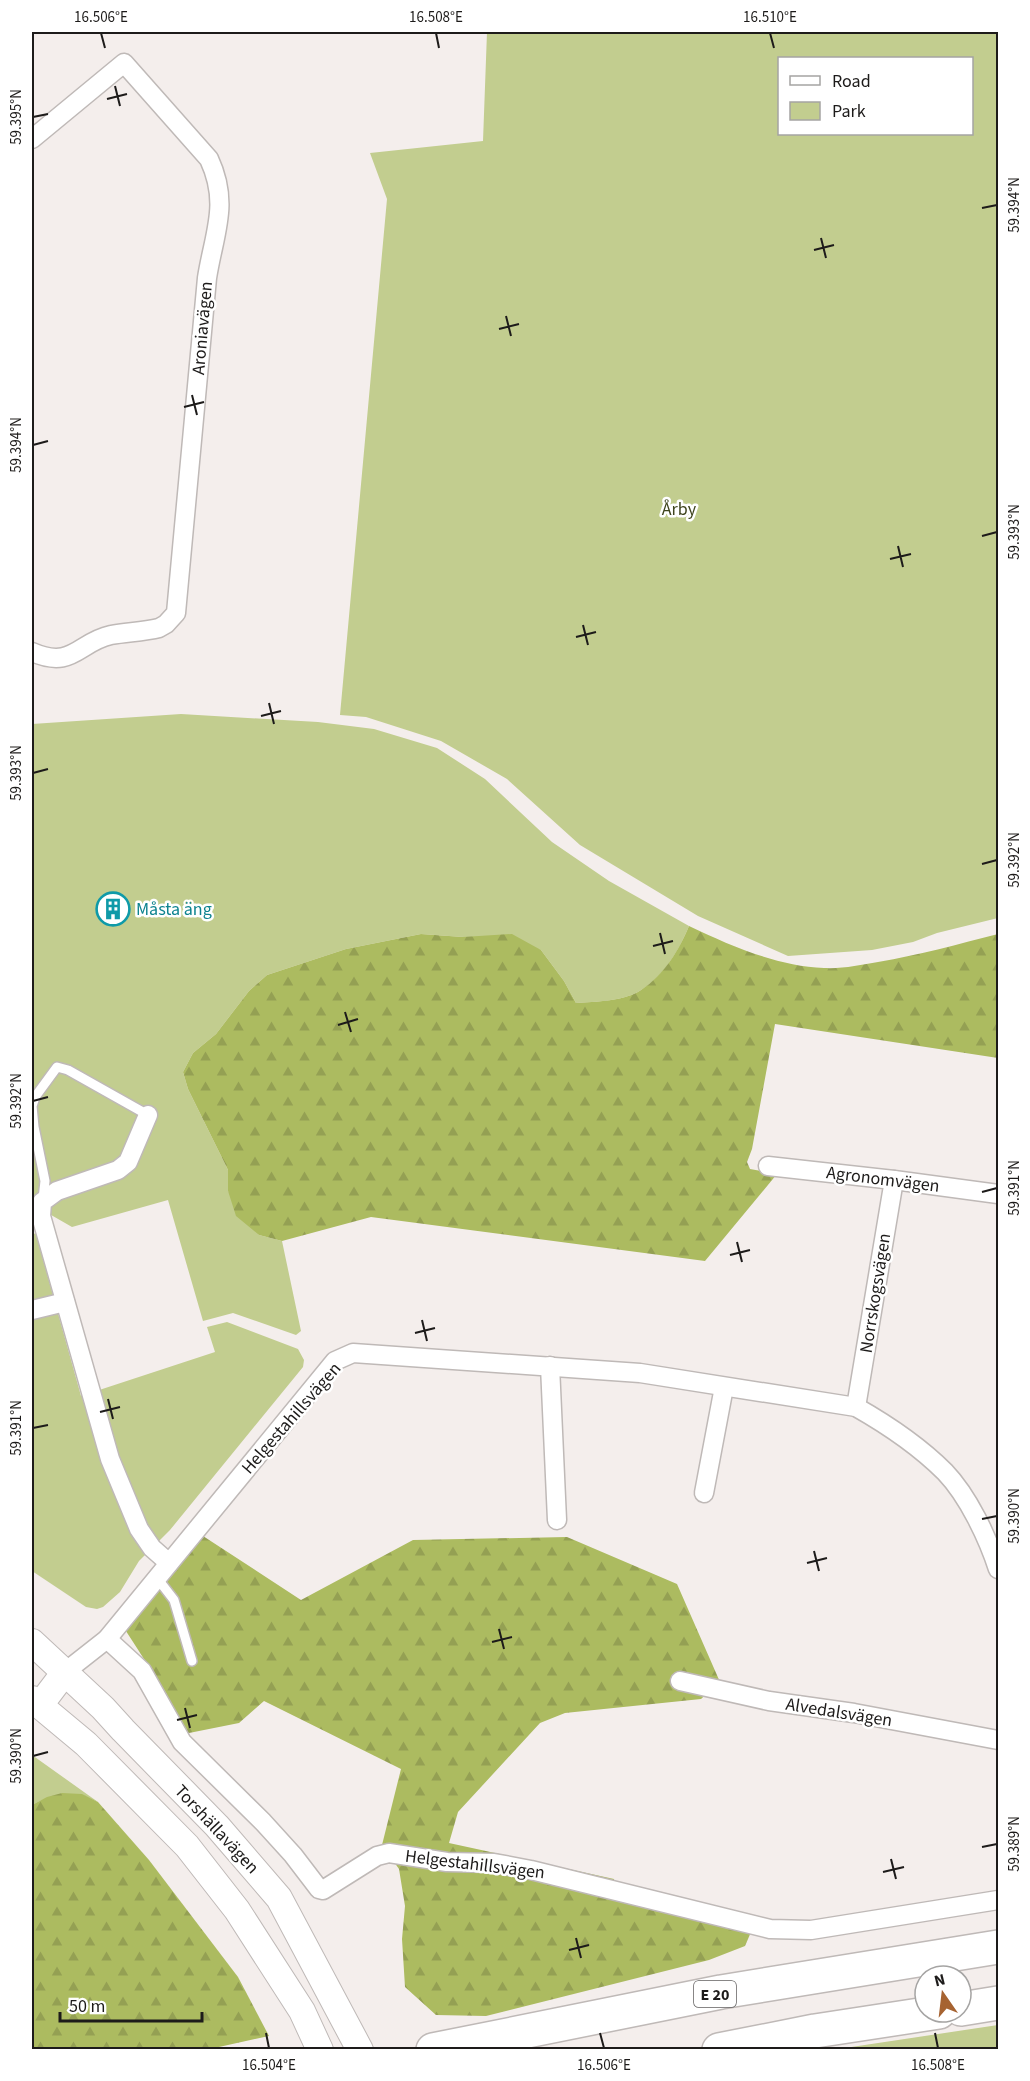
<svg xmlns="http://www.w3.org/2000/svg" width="1030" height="2081" font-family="'Source Sans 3',sans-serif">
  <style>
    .green { fill: #c2cd8f; fill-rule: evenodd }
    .forest { fill: url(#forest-firs) }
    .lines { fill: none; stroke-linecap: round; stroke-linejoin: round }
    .lane-casing { stroke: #bfb9b7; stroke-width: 12 }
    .street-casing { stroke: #bfb9b7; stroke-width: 21 }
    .secondary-casing { stroke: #bfb9b7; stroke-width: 28 }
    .highway-casing { stroke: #bfb9b7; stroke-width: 36 }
    .lane { stroke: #fff; stroke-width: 9 }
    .street { stroke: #fff; stroke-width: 18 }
    .secondary { stroke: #fff; stroke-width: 26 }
    .highway { stroke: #fff; stroke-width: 33 }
    .ticks { fill: none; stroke: #1d1b1a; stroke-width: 2 }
    .labels { text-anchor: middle; stroke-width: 5; stroke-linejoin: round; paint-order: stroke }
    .shield { fill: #fff; stroke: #615f5f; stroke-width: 1.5 }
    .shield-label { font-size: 16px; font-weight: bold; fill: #1d1b1a }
    .street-label { font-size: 18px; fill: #1d1b1a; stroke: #fff }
    .park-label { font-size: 18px; fill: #3f451e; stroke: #fff }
    .culture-label { font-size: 18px; fill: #0d838f; stroke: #fff; text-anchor: start }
    .neatline { fill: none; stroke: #1d1b1a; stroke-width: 2 }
    .ticks-label { font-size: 15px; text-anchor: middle; fill: #1d1b1a }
  </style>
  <defs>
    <pattern id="forest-firs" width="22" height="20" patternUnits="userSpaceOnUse" patternTransform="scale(1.5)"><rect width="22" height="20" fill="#acbb60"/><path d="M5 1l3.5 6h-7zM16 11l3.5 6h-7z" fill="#94a053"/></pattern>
  </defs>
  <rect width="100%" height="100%" fill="#f4eeec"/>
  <g class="green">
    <path d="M 487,32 L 998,32 L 998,918 L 937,933 L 913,942 L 872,950 L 788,956 L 698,916 L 580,845 L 507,779 L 441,741 L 366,717 L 340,715 L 387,199 L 370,153 L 483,141 ZM 780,58 L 972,58 L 972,134 L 780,134 Z"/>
    <path d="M 181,714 L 318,722 L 374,729 L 437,748 L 485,779 L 552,842 L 609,881 L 689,926 C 679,950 664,976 641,990 C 625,1001 595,1002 576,1003 L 564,981 L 541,950 L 463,937 L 421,934 L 346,949 L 267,975 L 249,991 L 216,1034 L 193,1053 L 183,1072 L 188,1089 L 228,1170 L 228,1191 L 259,1235 L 282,1241 L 301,1331 L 296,1335 L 233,1313 L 203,1321 L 168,1200 L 72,1227 L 32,1204 L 32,724 Z"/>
    <polygon points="32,1233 36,1234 81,1396 215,1352 207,1327 227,1322 298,1349 304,1360 303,1367 170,1530 139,1561 120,1592 103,1607 97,1609 86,1607 32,1571"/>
    <path d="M 32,1755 L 98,1802 C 75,1791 54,1793 32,1805 Z"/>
    <polygon points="998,2025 998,2049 838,2049"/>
  </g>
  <g class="forest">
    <path d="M 689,926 C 731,946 777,966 824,968 C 842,969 861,965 878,962 C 919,955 959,944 998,934 L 998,1058 L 775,1024 L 752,1149 L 747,1162 L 750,1169 L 777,1174 L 705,1261 L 371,1217 L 282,1241 L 259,1235 L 236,1216 L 228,1191 L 228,1170 L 188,1089 L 183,1072 L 193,1053 L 216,1034 L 249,991 L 267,975 L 346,949 L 421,934 L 463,937 L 512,934 L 541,950 L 564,981 L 576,1003 C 595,1002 625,1001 641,990 C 664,975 679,950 689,926 Z"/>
    <polygon points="203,1536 301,1600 413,1540 567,1537 677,1584 720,1682 701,1699 565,1713 540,1723 458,1812 449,1843 614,1879 615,1890 754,1925 745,1946 709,1960 486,2016 436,2015 405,1987 402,1939 405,1906 399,1869 382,1845 401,1769 264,1701 239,1723 184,1734 166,1693 124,1628"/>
    <polygon points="62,1793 82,1794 98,1802 149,1860 238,1977 269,2036 210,2049 32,2049 32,1805 47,1797"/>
  </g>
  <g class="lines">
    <defs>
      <g id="lane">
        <polyline points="43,1199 45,1181 34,1127 32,1106 35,1097 57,1067 68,1070 148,1115"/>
        <polyline points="157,1578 174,1600 192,1661"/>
      </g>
      <g id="street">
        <path d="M 32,139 L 124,63 L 209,159 C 230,204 214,233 207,278 L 176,613 L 166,624 L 159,628 C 143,632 127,632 111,635 C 78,642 73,670 32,652"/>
        <polyline points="148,1115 128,1162 118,1170 57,1191 42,1202 41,1216 110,1459 139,1529 152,1548 169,1563"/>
        <polyline points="768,1166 894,1180 998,1194"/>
        <polyline points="32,1310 65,1302"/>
        <polyline points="550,1366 557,1520"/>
        <polyline points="856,1407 894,1180"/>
        <polyline points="704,1493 724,1387"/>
        <polyline points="107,1639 142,1671 182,1742 263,1822 293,1855 319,1889 323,1890 377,1856 389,1853 447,1862 494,1863 531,1870 770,1929 811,1930 998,1900"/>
        <path d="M 65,1672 L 107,1639 L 335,1361 L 353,1353 L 640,1373 L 856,1407 C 886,1424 921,1448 945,1472 C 968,1496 988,1538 998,1569"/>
        <polyline points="680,1681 769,1701 854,1713 998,1740"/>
      </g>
      <g id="secondary">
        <polyline points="32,1642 103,1708 123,1730 217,1826 279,1898 360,2050"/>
        <polyline points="32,1699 86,1744 187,1846 237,1910 302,2011 320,2050"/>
        <polyline points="40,1705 65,1672"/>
      </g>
      <g id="highway">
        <polyline points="961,2009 998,2003"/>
        <polyline points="433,2050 721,1992 998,1947"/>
        <polyline points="719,2050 815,2031 939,2012"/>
      </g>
    </defs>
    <use href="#lane" class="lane-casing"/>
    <use href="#street" class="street-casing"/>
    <use href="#secondary" class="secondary-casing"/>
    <use href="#highway" class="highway-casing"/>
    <use href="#lane" class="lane"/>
    <use href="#street" class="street"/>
    <use href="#secondary" class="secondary"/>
    <use href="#highway" class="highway"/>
  </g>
  <path class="ticks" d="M 101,33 L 105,48M 436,33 L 439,48M 770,33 L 774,48M 115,86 L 120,106M 107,99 L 127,94M 33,117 L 48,114M 982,208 L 997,205M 821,238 L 826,258M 814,250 L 834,245M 506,316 L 511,336M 499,329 L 519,324M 192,395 L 197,415M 184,407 L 204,402M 33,445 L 48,441M 982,536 L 997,532M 898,546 L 903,567M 890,559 L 911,554M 583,625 L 588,645M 576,637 L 596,632M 269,703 L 274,724M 261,716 L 281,711M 33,773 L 48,769M 982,864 L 997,860M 660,933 L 665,954M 653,946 L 673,941M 345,1012 L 351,1032M 338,1025 L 358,1019M 33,1101 L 48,1097M 982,1192 L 997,1188M 737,1242 L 742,1262M 730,1255 L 750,1250M 422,1320 L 427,1341M 415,1333 L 435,1328M 108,1399 L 113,1419M 100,1412 L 120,1407M 33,1428 L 48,1425M 982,1519 L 997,1516M 814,1551 L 819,1571M 807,1563 L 827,1558M 499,1629 L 504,1649M 492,1642 L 512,1637M 185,1708 L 190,1728M 177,1720 L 197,1715M 33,1756 L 48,1752M 982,1847 L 997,1844M 891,1859 L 896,1879M 883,1872 L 904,1867M 576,1938 L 581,1958M 569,1950 L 589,1945M 266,2033 L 269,2048M 600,2033 L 604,2048M 935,2033 L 938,2048"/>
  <defs>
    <symbol id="building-ring" viewBox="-11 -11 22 22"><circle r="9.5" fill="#fff" stroke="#0f9aa8" stroke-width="1.5"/><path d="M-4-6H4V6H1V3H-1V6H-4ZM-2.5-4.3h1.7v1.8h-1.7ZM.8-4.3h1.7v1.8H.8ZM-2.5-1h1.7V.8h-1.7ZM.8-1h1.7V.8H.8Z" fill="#0f9aa8"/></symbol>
  </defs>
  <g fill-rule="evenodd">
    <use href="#building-ring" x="94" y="890" width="38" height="38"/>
  </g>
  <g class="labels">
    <rect class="shield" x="694" y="1981" width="42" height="26" rx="4.5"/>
    <g class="shield-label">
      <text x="715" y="2000">E 20</text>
    </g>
    <g class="street-label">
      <text transform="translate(202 328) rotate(-85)" y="6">Aroniavägen</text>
      <text transform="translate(883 1179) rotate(7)" y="6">Agronomvägen</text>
      <text transform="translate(875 1293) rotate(-81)" y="6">Norrskogsvägen</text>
      <text transform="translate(291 1418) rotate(-49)" y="6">Helgestahillsvägen</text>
      <text transform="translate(839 1712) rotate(9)" y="6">Alvedalsvägen</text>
      <text transform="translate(217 1829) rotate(47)" y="6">Torshällavägen</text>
      <text transform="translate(475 1864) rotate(7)" y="6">Helgestahillsvägen</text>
    </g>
    <g class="park-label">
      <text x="679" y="515">Årby</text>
    </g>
    <g class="culture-label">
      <text x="136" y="915">Måsta äng</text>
    </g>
  </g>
  <rect width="1030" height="2081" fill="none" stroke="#ffffff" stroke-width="66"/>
  <rect x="778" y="57" width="195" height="78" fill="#ffffff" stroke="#a5a4a3" stroke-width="1.5"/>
  <rect x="790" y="76" width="30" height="9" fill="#ffffff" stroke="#a5a4a3" stroke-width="1.5"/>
  <text x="832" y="87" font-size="18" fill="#1d1b1a">Road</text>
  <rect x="790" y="102" width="30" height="18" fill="#c2cd8f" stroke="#a5a4a3" stroke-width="1.5"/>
  <text x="832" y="117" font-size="18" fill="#1d1b1a">Park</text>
  <g transform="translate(943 1994) rotate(346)"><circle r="28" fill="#ffffff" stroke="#a5a4a3" stroke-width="1.5"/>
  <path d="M0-4.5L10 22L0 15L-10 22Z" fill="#a66331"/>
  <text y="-9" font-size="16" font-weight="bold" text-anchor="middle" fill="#1d1b1a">N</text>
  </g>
  <path d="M60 2012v9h142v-9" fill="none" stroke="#1d1b1a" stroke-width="3"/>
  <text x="69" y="2012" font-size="18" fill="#1d1b1a" stroke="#ffffff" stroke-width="4.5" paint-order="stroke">50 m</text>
  <rect x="33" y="33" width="964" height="2015" class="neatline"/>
  <g class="ticks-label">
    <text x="101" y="22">16.506°E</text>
    <text x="436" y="22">16.508°E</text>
    <text x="770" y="22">16.510°E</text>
    <text transform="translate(16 117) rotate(-90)" y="5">59.395°N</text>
    <text transform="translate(1014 205) rotate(-90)" y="5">59.394°N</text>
    <text transform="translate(16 445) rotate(-90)" y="5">59.394°N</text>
    <text transform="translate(1014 532) rotate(-90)" y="5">59.393°N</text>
    <text transform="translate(16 773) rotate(-90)" y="5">59.393°N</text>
    <text transform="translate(1014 860) rotate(-90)" y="5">59.392°N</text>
    <text transform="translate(16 1101) rotate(-90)" y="5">59.392°N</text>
    <text transform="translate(1014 1188) rotate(-90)" y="5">59.391°N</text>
    <text transform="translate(16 1428) rotate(-90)" y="5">59.391°N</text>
    <text transform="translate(1014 1516) rotate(-90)" y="5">59.390°N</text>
    <text transform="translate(16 1756) rotate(-90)" y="5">59.390°N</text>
    <text transform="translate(1014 1844) rotate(-90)" y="5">59.389°N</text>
    <text x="269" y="2070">16.504°E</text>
    <text x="604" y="2070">16.506°E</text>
    <text x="938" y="2070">16.508°E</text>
  </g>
</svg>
